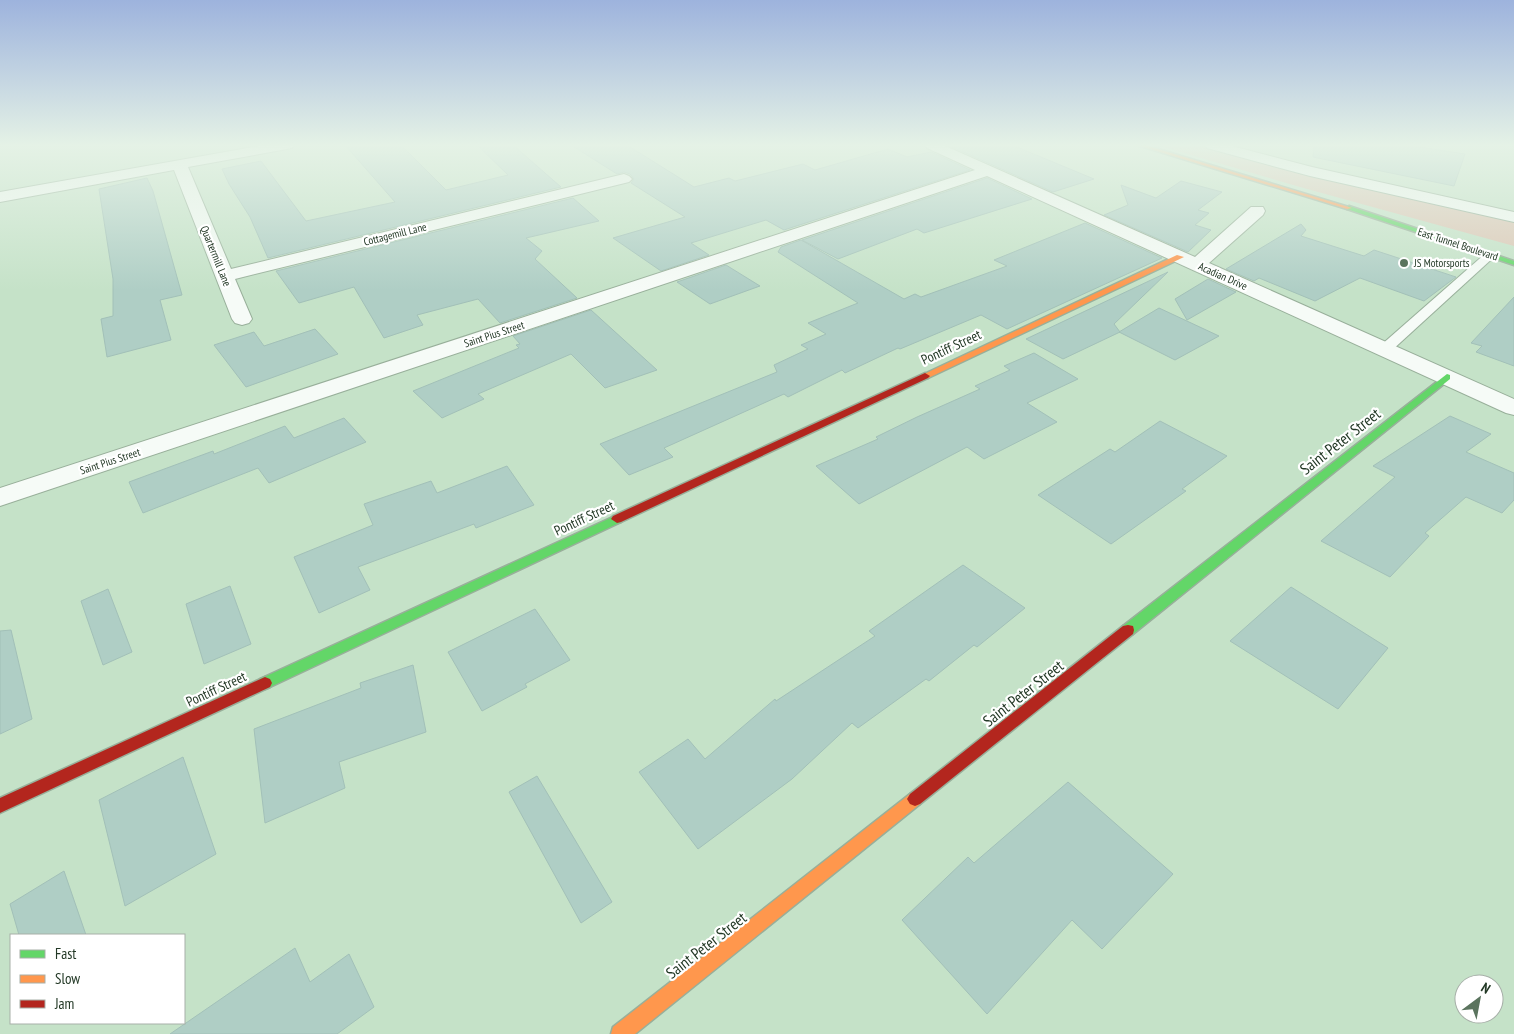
<svg xmlns="http://www.w3.org/2000/svg" width="1514" height="1034" font-family="'PT Sans Narrow',sans-serif">
  <style>
    .green { fill: #ddc7b6 }
    .building { fill: #afcec5; stroke: #a2c0b8 }
    .lines { fill: none; stroke-linecap: round; stroke-linejoin: round }
    .lane-casing { stroke: #98af9a; stroke-width: 2 }
    .street-casing { stroke: #98af9a; stroke-width: 2 }
    .fast-casing { stroke: #98af9a; stroke-width: 3 }
    .slow-casing { stroke: #98af9a; stroke-width: 3 }
    .jam-casing { stroke: #98af9a; stroke-width: 3 }
    .lane { fill: #f6fbf7; fill-rule: evenodd }
    .street { fill: #f6fbf7; fill-rule: evenodd }
    .fast { fill: #63d668; fill-rule: evenodd }
    .slow { fill: #ff974d; fill-rule: evenodd }
    .jam { fill: #b3261e; fill-rule: evenodd }
    .poi-dot { fill: #5b745e; stroke: #fff; stroke-width: 2 }
    .labels { text-anchor: middle; stroke-width: 4.5; stroke-linejoin: round; paint-order: stroke }
    .far-street-label { font-size: 11px; fill: #223825; stroke: #fff }
    .far-poi-label { font-size: 11px; fill: #223825; stroke: #fff; text-anchor: start }
    .street-label { font-size: 14px; fill: #223825; stroke: #fff }
    .near-street-label { font-size: 16px; fill: #223825; stroke: #fff }
  </style>
  <rect width="100%" height="100%" fill="#c5e2c8"/>
  <polygon class="green" points="1157,145 1196,145 1290,170 1514,222 1514,246 1300,187"/>
  <g class="building">
    <polygon points="345,145 401,145 446,190 508,175 477,145 513,145 561,187 268,258 250,217 229,184 222,169 261,161 306,221 395,202"/>
    <polygon points="571,145 627,145 694,187 729,178 735,181 803,164 815,170 888,149 907,157 931,152 970,170 784,230 766,220 691,243 709,255 661,271 613,238 685,217 631,183 634,179 630,174 624,172 617,174"/>
    <polygon points="963,145 1012,145 1094,179 1053,192 952,147"/>
    <polygon points="1314,145 1406,145 1465,154 1454,186 1313,157"/>
    <polygon points="147,178 153,191 182,295 160,300 171,340 107,357 101,319 113,316 113,279 99,189"/>
    <polygon points="987,178 1032,199 924,233 917,229 838,259 802,240"/>
    <polygon points="1181,181 1222,192 1198,210 1209,213 1195,225 1211,230 1188,252 1104,215 1128,205 1121,185 1156,198"/>
    <polygon points="573,198 599,221 526,238 542,251 535,259 577,298 500,323 478,299 417,315 423,325 384,338 354,287 299,303 276,271"/>
    <polygon points="1085,223 1162,258 1007,329 981,315 900,349 898,348 845,373 842,370 788,397 784,394 664,448 673,457 629,475 600,444 777,372 774,365 808,349 801,345 826,334 808,323 858,303 778,252 781,247 801,240 904,299 915,294 921,297 1007,266 994,260"/>
    <polygon points="1301,224 1306,230 1301,236 1364,256 1374,250 1456,277 1424,301 1360,278 1315,301 1259,278 1254,281 1226,269"/>
    <polygon points="726,265 760,286 710,304 677,282"/>
    <polygon points="1168,272 1114,324 1120,332 1063,359 1026,339"/>
    <polygon points="1208,279 1236,292 1187,320 1175,299"/>
    <polygon points="1514,297 1514,366 1476,352 1482,346 1471,343"/>
    <polygon points="1159,308 1219,336 1175,360 1119,332"/>
    <polygon points="591,310 657,370 605,388 571,354 478,394 484,399 442,418 413,391 519,348 516,345 520,344 513,336"/>
    <polygon points="315,329 338,354 246,387 214,345 254,332 264,346"/>
    <polygon points="1034,353 1078,379 1027,403 1057,422 984,459 967,447 859,504 816,466 878,439 876,437 917,417 980,389 975,386 1010,370 1004,366"/>
    <polygon points="1450,416 1491,434 1466,452 1514,473 1514,500 1502,513 1466,497 1425,533 1429,536 1390,577 1321,541 1395,477 1373,466"/>
    <polygon points="344,418 366,442 269,483 258,468 143,513 129,482 213,451 214,454 285,426 294,438"/>
    <polygon points="1160,421 1227,456 1182,489 1186,491 1111,544 1038,495 1110,449 1115,452"/>
    <polygon points="507,466 534,505 476,528 474,524 358,567 370,590 319,613 294,557 373,525 364,504 431,481 437,493"/>
    <polygon points="963,565 1025,608 977,647 974,645 929,681 926,679 858,728 852,723 792,779 698,849 639,772 688,739 705,759 775,699 776,701 875,636 869,631"/>
    <polygon points="230,586 251,644 204,664 186,604"/>
    <polygon points="1291,587 1388,648 1338,709 1230,641"/>
    <polygon points="108,589 132,652 103,665 81,601"/>
    <polygon points="535,609 570,660 525,684 527,687 482,711 448,652"/>
    <polygon points="11,630 32,719 0,734 0,631"/>
    <polygon points="413,665 426,732 339,762 345,788 265,823 254,729 361,688 360,683"/>
    <polygon points="183,757 216,854 125,906 99,800"/>
    <polygon points="537,776 612,902 581,923 509,792"/>
    <polygon points="1068,782 1173,874 1102,949 1072,920 987,1014 902,920 968,857 974,863"/>
    <polygon points="64,871 86,935 19,935 10,904"/>
    <polygon points="295,948 310,982 349,954 374,1007 337,1034 170,1034"/>
  </g>
  <g class="lines">
    <defs>
      <polygon id="lane" points="1490,252 1496,255 1494,257 1390,352 1380,352 1378,349 1380,346 1486,253"/>
      <g id="street">
        <polygon points="265,145 294,145 292,148 287,149 188,167 231,269 624,174 629,176 632,179 629,182 235,279 252,319 249,323 242,325 235,323 232,319 174,170 0,202 0,192"/>
        <polygon points="925,145 943,145 1195,257 1251,207 1263,207 1265,211 1263,215 1209,263 1514,399 1514,415 1506,413 987,176 0,506 0,488 975,170 927,148"/>
        <polygon points="1205,145 1228,145 1312,167 1514,212 1514,222 1310,176 1207,148"/>
      </g>
      <g id="fast">
        <polygon points="1349,206 1514,261 1514,265 1347,209 1346,208"/>
        <polygon points="1447,374 1450,375 1450,379 1133,634 1128,635 1123,634 1122,630 1123,626"/>
        <polygon points="617,515 623,519 621,522 270,687 265,689 260,687 258,683 260,679"/>
      </g>
      <g id="slow">
        <polygon points="1137,145 1145,145 1352,208 1347,209"/>
        <polygon points="1177,255 1184,257 928,378 922,378 920,376"/>
        <polygon points="915,792 920,794 923,799 920,804 635,1034 611,1034 613,1027 910,794"/>
      </g>
      <g id="jam">
        <polygon points="925,373 930,376 928,378 621,522 617,523 611,519 613,516"/>
        <polygon points="1128,625 1133,626 1134,630 1133,634 920,804 915,806 910,804 907,799 910,794 1123,626"/>
        <polygon points="265,677 270,679 272,683 270,687 0,813 0,798"/>
      </g>
    </defs>
    <use href="#lane" class="lane-casing"/>
    <use href="#street" class="street-casing"/>
    <use href="#fast" class="fast-casing"/>
    <use href="#slow" class="slow-casing"/>
    <use href="#jam" class="jam-casing"/>
    <use href="#lane" class="lane"/>
    <use href="#street" class="street"/>
    <use href="#fast" class="fast"/>
    <use href="#slow" class="slow"/>
    <use href="#jam" class="jam"/>
  </g>
  <linearGradient id="sky" x2="0" y2="1"><stop stop-color="#9db3dd"/><stop offset="0.5" stop-color="#e5f2e6"/><stop offset="1" stop-color="#e5f2e6" stop-opacity="0"/></linearGradient>
  <rect width="1514" height="290" fill="url(#sky)"/>
  <circle class="poi-dot" cx="1404" cy="263" r="5"/>
  <g class="labels">
    <g class="far-street-label">
      <text transform="translate(395 234) rotate(-14)" y="4">Cottagemill Lane</text>
      <text transform="translate(1458 244) rotate(18)" y="4">East Tunnel Boulevard</text>
      <text transform="translate(216 256) rotate(68)" y="4">Quartermill Lane</text>
      <text transform="translate(1223 276) rotate(24)" y="4">Acadian Drive</text>
      <text transform="translate(494 334) rotate(-18)" y="4">Saint Pius Street</text>
      <text transform="translate(110 461) rotate(-18)" y="4">Saint Pius Street</text>
    </g>
    <g class="far-poi-label">
      <text x="1414" y="267">JS Motorsports</text>
    </g>
    <g class="street-label">
      <text transform="translate(951 347) rotate(-25)" y="5">Pontiff Street</text>
      <text transform="translate(584 518) rotate(-25)" y="5">Pontiff Street</text>
      <text transform="translate(216 689) rotate(-25)" y="5">Pontiff Street</text>
    </g>
    <g class="near-street-label">
      <text transform="translate(1340 441) rotate(-38)" y="6">Saint Peter Street</text>
      <text transform="translate(1023 693) rotate(-38)" y="6">Saint Peter Street</text>
      <text transform="translate(706 945) rotate(-38)" y="6">Saint Peter Street</text>
    </g>
  </g>
  <rect x="10" y="934" width="175" height="90" fill="#ffffff" stroke="#a7afa8"/>
  <rect x="20" y="950" width="25" height="8" fill="#63d668" stroke="#a7afa8"/>
  <text x="55" y="959" font-size="15" fill="#223825">Fast</text>
  <rect x="20" y="975" width="25" height="8" fill="#ff974d" stroke="#a7afa8"/>
  <text x="55" y="984" font-size="15" fill="#223825">Slow</text>
  <rect x="20" y="1000" width="25" height="8" fill="#b3261e" stroke="#a7afa8"/>
  <text x="55" y="1009" font-size="15" fill="#223825">Jam</text>
  <g transform="translate(1479 999) rotate(32)"><circle r="24" fill="#ffffff" stroke="#a7afa8"/>
  <path d="M0-4L9 19L0 12L-9 19Z" fill="#5b745e"/>
  <text y="-8" font-size="14" font-weight="bold" text-anchor="middle" fill="#223825">N</text>
  </g>
</svg>
